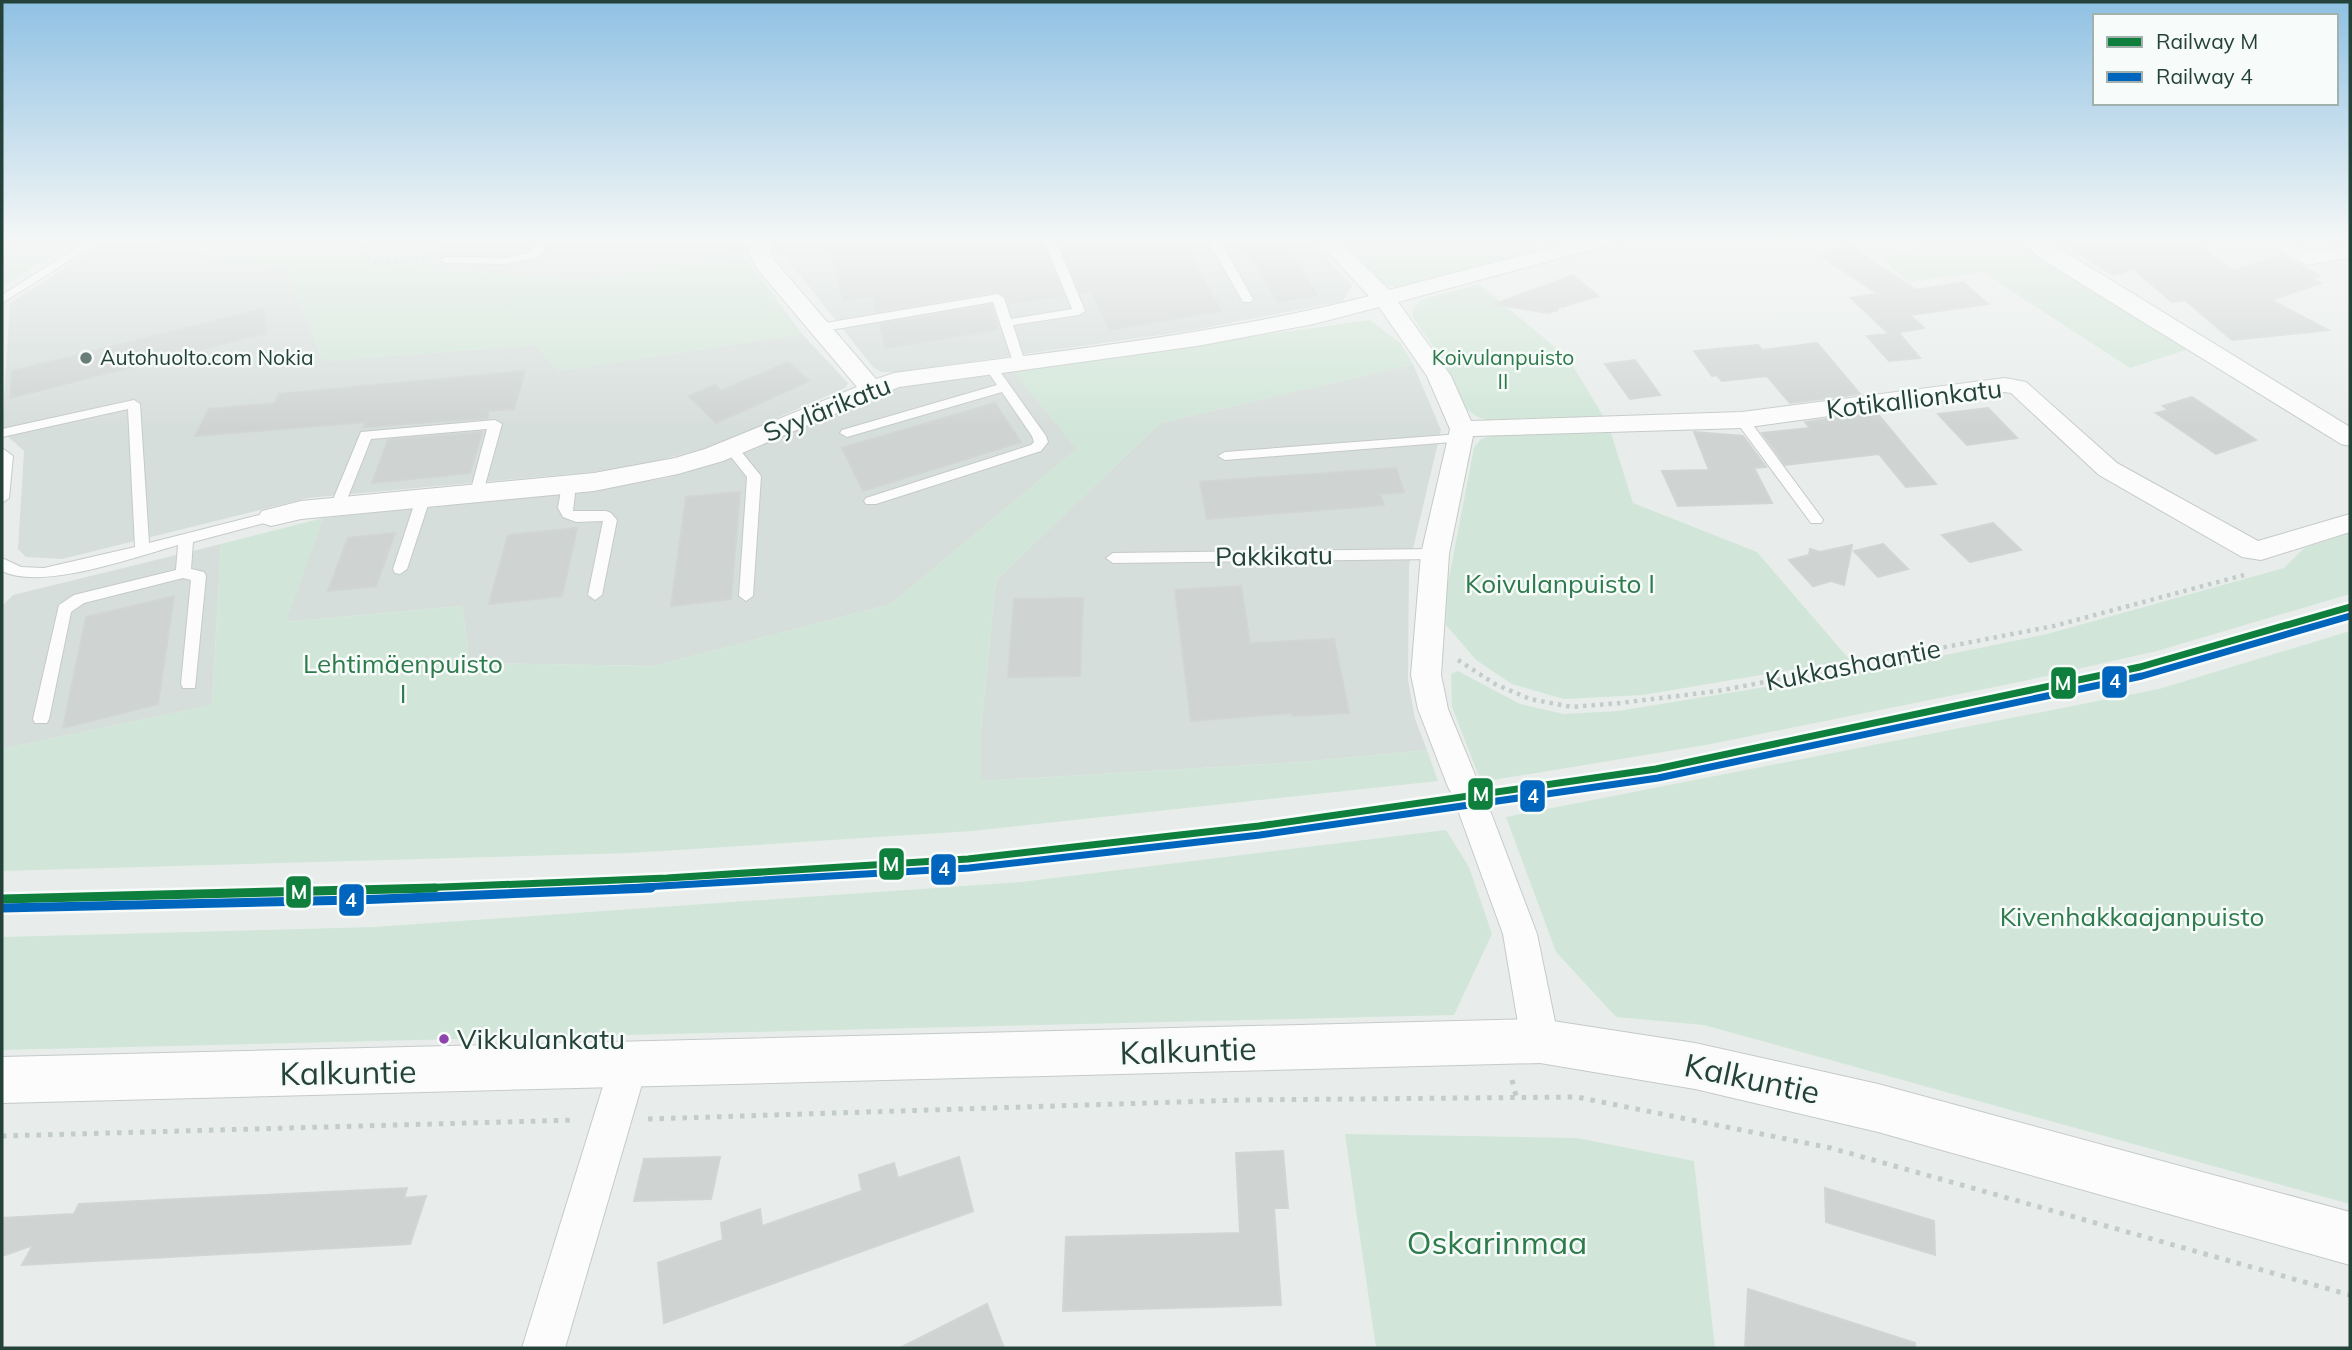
<svg xmlns="http://www.w3.org/2000/svg" width="2352" height="1350" font-family="Mulish,sans-serif">
  <style>
    .built { fill: #d6dedb }
    .green { fill: #d1e6d8 }
    .building { fill: #cfd4d2; stroke: #d1d6d4; stroke-width: 2 }
    .lines { fill: none; stroke-linecap: round; stroke-linejoin: round }
    .service-casing { stroke: #c5cac8; stroke-width: 2 }
    .minor-casing { stroke: #c5cac8; stroke-width: 2 }
    .tertiary-casing { stroke: #c5cac8; stroke-width: 2 }
    .path-far2 { stroke: #c3ccca; stroke-width: 3.5; stroke-dasharray: 2.5 4.5; stroke-linecap: butt }
    .path-far1 { stroke: #c3ccca; stroke-width: 4.5; stroke-dasharray: 3.5 5; stroke-linecap: butt }
    .path { stroke: #c3ccca; stroke-width: 5; stroke-dasharray: 4.5 7; stroke-linecap: butt }
    .service { fill: #fcfcfc; fill-rule: evenodd }
    .minor { fill: #fcfcfc; fill-rule: evenodd }
    .tertiary { fill: #fcfcfc; fill-rule: evenodd }
    .rail-1-far1-casing { stroke: #f7fbf9; stroke-width: 12 }
    .rail-1-casing { stroke: #f7fbf9; stroke-width: 14 }
    .rail-2-far1-casing { stroke: #f7fbf9; stroke-width: 12 }
    .rail-2-casing { stroke: #f7fbf9; stroke-width: 14 }
    .rail-1-far1 { stroke: #0e7f3c; stroke-width: 7 }
    .rail-1 { stroke: #0e7f3c; stroke-width: 9 }
    .rail-2-far1 { stroke: #0065bd; stroke-width: 7 }
    .rail-2 { stroke: #0065bd; stroke-width: 9 }
    .poi-dot { fill: #697e78; stroke: #f7fbf9; stroke-width: 2.5 }
    .bus-dot { fill: #8e44ad; stroke: #f7fbf9; stroke-width: 2.5 }
    .labels { text-anchor: middle; stroke-width: 5; stroke-linejoin: round; paint-order: stroke }
    .far-poi-label { font-size: 21px; fill: #24423a; stroke: #f7fbf9; text-anchor: start }
    .far-park-label { font-size: 21px; fill: #2d7a4b; stroke: #f7fbf9 }
    .street-label { font-size: 26px; fill: #24423a; stroke: #f7fbf9 }
    .park-label { font-size: 26px; fill: #2d7a4b; stroke: #f7fbf9 }
    .near-bus-label { font-size: 28px; fill: #24423a; stroke: #f7fbf9; text-anchor: start }
    .near-street-label { font-size: 32px; fill: #24423a; stroke: #f7fbf9 }
    .near-park-label { font-size: 32px; fill: #2d7a4b; stroke: #f7fbf9 }
    .line-badge { stroke: #f7fbf9; stroke-width: 2.5 }
    .badge-label { font-size: 19px; text-anchor: middle; font-weight: bold; fill: #fff }
  </style>
  <rect width="100%" height="100%" fill="#e8edeb"/>
  <g class="built">
    <polygon points="110,239 157,239 164,248 287,268 323,361 536,345 557,371 802,334 848,383 845,388 711,447 645,464 593,472 308,498 62,559 26,557 18,549 24,451 2,431 10,303"/>
    <polygon points="441,239 1308,239 1352,286 1343,301 1189,331 898,372 881,372 873,367 783,254 743,254 584,281 418,267"/>
    <polygon points="1413,364 1441,430 1409,566 1408,680 1415,719 1427,750 1301,762 981,781 981,728 996,580 1160,423"/>
    <polygon points="1013,370 1077,449 891,604 654,666 470,663 462,606 285,622 323,518 598,489 666,478 716,463 894,387"/>
    <polygon points="221,544 212,705 2,749 2,606 13,595"/>
  </g>
  <g class="green">
    <polygon points="2,239 76,239 2,287"/>
    <polygon points="157,239 441,239 419,267 584,281 743,254 802,334 557,371 536,345 323,361 287,268 164,248"/>
    <polygon points="1339,239 1527,239 1542,250 1400,288 1386,285"/>
    <polygon points="1944,239 2023,239 2192,348 2130,368 1983,272 1908,282 1882,258"/>
    <polygon points="1479,284 1568,358 1605,419 1490,421 1476,416 1464,407 1448,369 1413,317 1413,309 1421,300"/>
    <polygon points="1370,320 1400,343 1413,364 1160,423 996,580 981,728 981,781 1301,762 1427,750 1438,781 972,831 631,853 2,871 2,749 212,705 221,544 323,518 286,622 462,606 470,663 654,666 891,604 1077,449 1013,370"/>
    <polygon points="1611,433 1633,503 1757,552 1850,660 1643,695 1564,699 1512,684 1476,660 1446,625 1447,588 1474,448 1481,439 1494,435"/>
    <polygon points="2350,533 2350,594 2157,651 2029,680 1706,745 1481,782 1452,707 1451,674 1458,671 1520,704 1564,714 1618,711 1887,667 2047,634 2284,568 2304,548"/>
    <polygon points="2350,631 2350,1204 1704,1025 1616,1017 1556,952 1506,817 2159,689"/>
    <polygon points="1446,830 1469,867 1492,934 1454,1015 2,1050 2,937 374,927 1021,882"/>
    <polygon points="1345,1134 1577,1138 1694,1161 1715,1348 1376,1348"/>
  </g>
  <g class="building">
    <polygon points="829,239 1047,239 1043,244 1064,295 1009,304 1005,296 998,291 877,312 873,295 843,300"/>
    <polygon points="1055,239 1181,239 1221,311 1109,330 1092,291 1080,293 1059,242"/>
    <polygon points="1241,239 1282,239 1317,295 1278,302"/>
    <polygon points="2064,239 2189,239 2233,271 2281,255 2320,276 2312,278 2321,283 2271,300 2328,330 2232,340 2185,300 2172,302 2134,269 2113,275 2072,249 2077,247"/>
    <polygon points="1850,246 1916,290 1963,282 1988,304 1910,315 1924,328 1893,333 1898,332 1920,358 1889,361 1867,336 1889,334 1851,298 1878,294 1820,255"/>
    <polygon points="1573,275 1598,296 1562,307 1559,305 1558,310 1548,313 1495,304"/>
    <polygon points="991,305 998,329 886,348 880,324"/>
    <polygon points="263,309 266,333 10,398 12,371"/>
    <polygon points="1817,343 1860,394 1790,403 1767,376 1722,381 1717,375 1712,376 1694,351 1758,345 1762,350"/>
    <polygon points="1635,360 1660,395 1630,399 1605,364"/>
    <polygon points="788,362 809,381 716,423 689,396 715,385 721,391"/>
    <polygon points="525,371 514,409 489,411 487,418 364,427 366,422 195,436 209,409 275,403 279,394"/>
    <polygon points="2192,397 2237,427 2256,440 2216,454 2156,413 2168,410 2163,406"/>
    <polygon points="995,403 1021,442 863,491 842,448"/>
    <polygon points="1988,408 2017,438 1967,445 1938,414"/>
    <polygon points="1876,412 1936,484 1906,487 1879,454 1785,465 1762,433 1810,428 1805,422"/>
    <polygon points="482,432 470,473 372,483 388,440"/>
    <polygon points="1694,432 1743,436 1766,467 1754,468 1772,503 1678,506 1662,471 1709,470"/>
    <polygon points="1396,468 1404,492 1380,494 1384,505 1207,519 1200,482"/>
    <polygon points="740,492 731,599 671,606 686,497"/>
    <polygon points="1993,523 2021,550 1970,562 1942,535"/>
    <polygon points="577,528 562,596 489,604 508,535"/>
    <polygon points="395,533 376,586 328,591 348,538"/>
    <polygon points="1883,544 1908,569 1878,577 1854,551"/>
    <polygon points="1852,545 1844,585 1831,581 1813,586 1789,560 1809,555 1810,549 1820,552"/>
    <polygon points="1241,586 1250,643 1334,639 1349,713 1293,716 1293,713 1191,721 1175,590"/>
    <polygon points="174,596 158,704 63,728 86,617"/>
    <polygon points="1083,598 1080,676 1008,677 1014,599"/>
    <polygon points="1283,1151 1288,1208 1274,1208 1281,1305 1063,1311 1066,1237 1240,1233 1236,1153"/>
    <polygon points="720,1157 711,1199 634,1201 644,1159"/>
    <polygon points="959,1157 973,1211 664,1323 658,1263 723,1240 721,1223 760,1209 762,1226 862,1191 859,1175 894,1163 898,1178"/>
    <polygon points="407,1188 404,1198 426,1196 410,1244 22,1265 33,1245 2,1256 2,1218 74,1214 79,1204"/>
    <polygon points="1825,1188 1934,1221 1935,1255 1826,1222"/>
    <polygon points="1748,1289 1915,1343 1915,1348 1745,1348"/>
    <polygon points="987,1304 1004,1348 900,1348"/>
  </g>
  <g class="lines">
    <defs>
      <g id="service">
        <polygon points="90,239 104,239 2,303 2,295"/>
        <polygon points="539,239 761,239 766,242 760,245 548,243 539,257 506,264 446,263 440,260 446,257 506,258 531,252"/>
        <polygon points="1207,239 1219,239 1253,299 1251,302 1243,302"/>
        <polygon points="1051,240 1057,243 1085,311 1079,315 1013,325 1025,362 1023,365 1019,366 1013,362 993,302 819,332 813,328 819,324 998,294 1004,298 1011,319 1072,309 1045,243"/>
        <polygon points="990,362 994,363 1046,436 1048,442 1041,451 876,504 866,504 864,501 866,498 1031,445 1034,442 1032,436 1002,392 847,437 840,433 842,430 997,385 984,366"/>
        <path d="M 134,400 L 140,404 L 149,543 L 271,512 L 278,517 L 276,520 L 193,542 L 191,569 L 204,572 L 206,576 L 195,688 L 183,688 L 181,684 L 191,580 L 183,578 L 84,603 L 71,612 L 49,719 L 47,723 L 35,723 L 33,719 L 59,605 L 74,595 L 176,570 L 178,545 C 135,557 42,591 2,571 L 2,558 L 21,567 L 44,568 L 135,547 L 128,409 L 2,437 L 2,429 Z"/>
        <polygon points="1742,416 1747,417 1821,517 1823,520 1821,523 1811,523 1735,420"/>
        <polygon points="495,420 502,424 482,496 477,498 470,493 487,429 371,439 344,507 337,512 330,507 361,432"/>
        <polygon points="1460,434 1465,435 1465,441 1225,460 1218,456 1225,452"/>
        <polygon points="731,444 736,445 761,476 753,596 746,601 739,596 747,477 724,448"/>
        <polygon points="2,448 13,456 9,498 2,503"/>
        <polygon points="569,479 576,484 573,511 606,511 611,513 617,520 602,595 595,600 588,595 603,521 576,522 563,517 558,508 562,484"/>
        <polygon points="423,494 430,499 407,569 400,574 395,573 393,569 416,499"/>
        <polygon points="1435,549 1442,554 1435,559 1113,563 1106,558 1113,553"/>
      </g>
      <g id="minor">
        <path d="M 751,239 L 773,239 L 770,251 L 774,260 L 876,379 L 894,373 C 1053,351 1214,336 1369,296 L 1315,239 L 1338,239 L 1389,290 L 1585,239 L 1620,239 L 1616,243 L 1398,302 L 1451,376 L 1471,421 L 1742,412 L 2005,378 L 2026,382 L 2117,463 L 2258,541 L 2350,514 L 2350,532 L 2261,560 L 2242,557 L 2099,475 L 2011,393 L 2005,392 L 1742,428 L 1473,436 L 1449,554 L 1441,675 L 1448,709 L 1480,787 L 1475,796 L 1464,800 L 1453,796 L 1448,787 L 1418,709 L 1411,675 L 1421,554 L 1450,429 L 1427,376 L 1379,307 L 1314,324 L 1197,346 L 899,387 L 723,461 L 678,474 L 594,491 L 301,519 L 271,526 L 262,523 L 258,517 L 262,511 L 301,501 L 594,473 L 675,458 L 705,449 L 857,387 L 756,267 L 748,251 Z"/>
        <polygon points="2020,239 2044,239 2350,427 2350,446 2341,444 2041,259"/>
        <polygon points="2259,239 2286,239 2310,252 2350,246 2350,258 2307,265"/>
        <polygon points="1475,800 1486,804 1491,813 1537,934 1559,1041 1553,1053 1540,1058 1527,1053 1521,1041 1503,934 1459,813 1464,804"/>
        <polygon points="628,1049 641,1054 647,1067 565,1348 522,1348 609,1067 615,1054"/>
      </g>
      <polygon id="tertiary" points="1540,1019 1695,1043 1878,1084 2350,1212 2350,1265 1878,1132 1695,1089 1540,1063 2,1103 2,1057"/>
    </defs>
    <use href="#service" class="service-casing"/>
    <use href="#minor" class="minor-casing"/>
    <use href="#tertiary" class="tertiary-casing"/>
    <polyline class="path-far2" points="368,239 365,255 377,264 428,257"/>
    <polyline class="path-far1" points="1458,660 1495,684 1530,699 1572,707 1620,703 1718,691 2054,626 2244,575"/>
    <g class="path">
      <polyline points="1512,1080 1516,1096"/>
      <polyline points="648,1119 1242,1100 1577,1097 1831,1148 2350,1295"/>
      <polyline points="2,1136 576,1120"/>
    </g>
    <use href="#service" class="service"/>
    <use href="#minor" class="minor"/>
    <use href="#tertiary" class="tertiary"/>
    <defs>
      <polyline id="rail-1-far1" points="393,889 667,878 968,859 1259,826 1656,769 2140,667 2350,607"/>
      <polyline id="rail-1" points="2,899 435,888"/>
      <polyline id="rail-2-far1" points="609,889 969,868 1260,835 1658,778 2142,676 2350,616"/>
      <polyline id="rail-2" points="2,908 356,900 651,888"/>
    </defs>
    <use href="#rail-1-far1" class="rail-1-far1-casing"/>
    <use href="#rail-1" class="rail-1-casing"/>
    <use href="#rail-2-far1" class="rail-2-far1-casing"/>
    <use href="#rail-2" class="rail-2-casing"/>
    <use href="#rail-1-far1" class="rail-1-far1"/>
    <use href="#rail-1" class="rail-1"/>
    <use href="#rail-2-far1" class="rail-2-far1"/>
    <use href="#rail-2" class="rail-2"/>
  </g>
  <linearGradient id="sky" x2="0" y2="1"><stop stop-color="#8fc1e3"/><stop offset="0.56" stop-color="#f5f7f6"/><stop offset="1" stop-color="#f5f7f6" stop-opacity="0"/></linearGradient>
  <rect width="2352" height="428" fill="url(#sky)"/>
  <circle class="poi-dot" cx="86" cy="358" r="7"/>
  <circle class="bus-dot" cx="444" cy="1039" r="6"/>
  <g class="labels">
    <g class="far-poi-label">
      <text x="100" y="365">Autohuolto.com Nokia</text>
    </g>
    <g class="far-park-label">
      <text x="1503" y="365">Koivulanpuisto<tspan x="1503" dy="24">II</tspan></text>
    </g>
    <g class="street-label">
      <text transform="translate(1914 399) rotate(-7)" y="9">Kotikallionkatu</text>
      <text transform="translate(827 409) rotate(-22)" y="9">Syylärikatu</text>
      <text transform="translate(1274 556) rotate(-1)" y="9">Pakkikatu</text>
      <text transform="translate(1853 665) rotate(-11)" y="9">Kukkashaantie</text>
    </g>
    <g class="park-label">
      <text x="1560" y="593">Koivulanpuisto I</text>
      <text x="403" y="673">Lehtimäenpuisto<tspan x="403" dy="30">I</tspan></text>
      <text x="2132" y="926">Kivenhakkaajanpuisto</text>
    </g>
    <g class="near-bus-label">
      <text x="457" y="1049">Vikkulankatu</text>
    </g>
    <g class="near-street-label">
      <text transform="translate(1188 1051) rotate(-2)" y="11">Kalkuntie</text>
      <text transform="translate(348 1073) rotate(-1)" y="11">Kalkuntie</text>
      <text transform="translate(1752 1079) rotate(12)" y="11">Kalkuntie</text>
    </g>
    <g class="near-park-label">
      <text x="1497" y="1254">Oskarinmaa</text>
    </g>
  </g>
  <g class="line-badge">
    <rect x="2101" y="665" width="27" height="34" rx="7" fill="#0065bd"/>
    <rect x="2050" y="666" width="27" height="34" rx="7" fill="#0e7f3c"/>
    <rect x="1467" y="777" width="27" height="34" rx="7" fill="#0e7f3c"/>
    <rect x="1519" y="779" width="27" height="34" rx="7" fill="#0065bd"/>
    <rect x="878" y="847" width="27" height="34" rx="7" fill="#0e7f3c"/>
    <rect x="930" y="853" width="27" height="33" rx="7" fill="#0065bd"/>
    <rect x="285" y="875" width="27" height="34" rx="7" fill="#0e7f3c"/>
    <rect x="338" y="883" width="27" height="34" rx="7" fill="#0065bd"/>
  </g>
  <g class="badge-label">
    <text x="2115" y="688">4</text>
    <text x="2063" y="690">M</text>
    <text x="1481" y="801">M</text>
    <text x="1533" y="803">4</text>
    <text x="891" y="871">M</text>
    <text x="944" y="876">4</text>
    <text x="299" y="899">M</text>
    <text x="351" y="907">4</text>
  </g>
  <rect width="2352" height="1350" fill="none" stroke="#24423a" stroke-width="7"/>
  <rect x="2093" y="14" width="245" height="91" fill="#f7fbf9" stroke="#a3b1ad" stroke-width="2"/>
  <rect x="2107" y="37" width="35" height="10" fill="#0e7f3c" stroke="#a3b1ad" stroke-width="2"/>
  <text x="2156" y="49" font-size="21" fill="#24423a">Railway M</text>
  <rect x="2107" y="72" width="35" height="10" fill="#0065bd" stroke="#a3b1ad" stroke-width="2"/>
  <text x="2156" y="84" font-size="21" fill="#24423a">Railway 4</text>
</svg>
